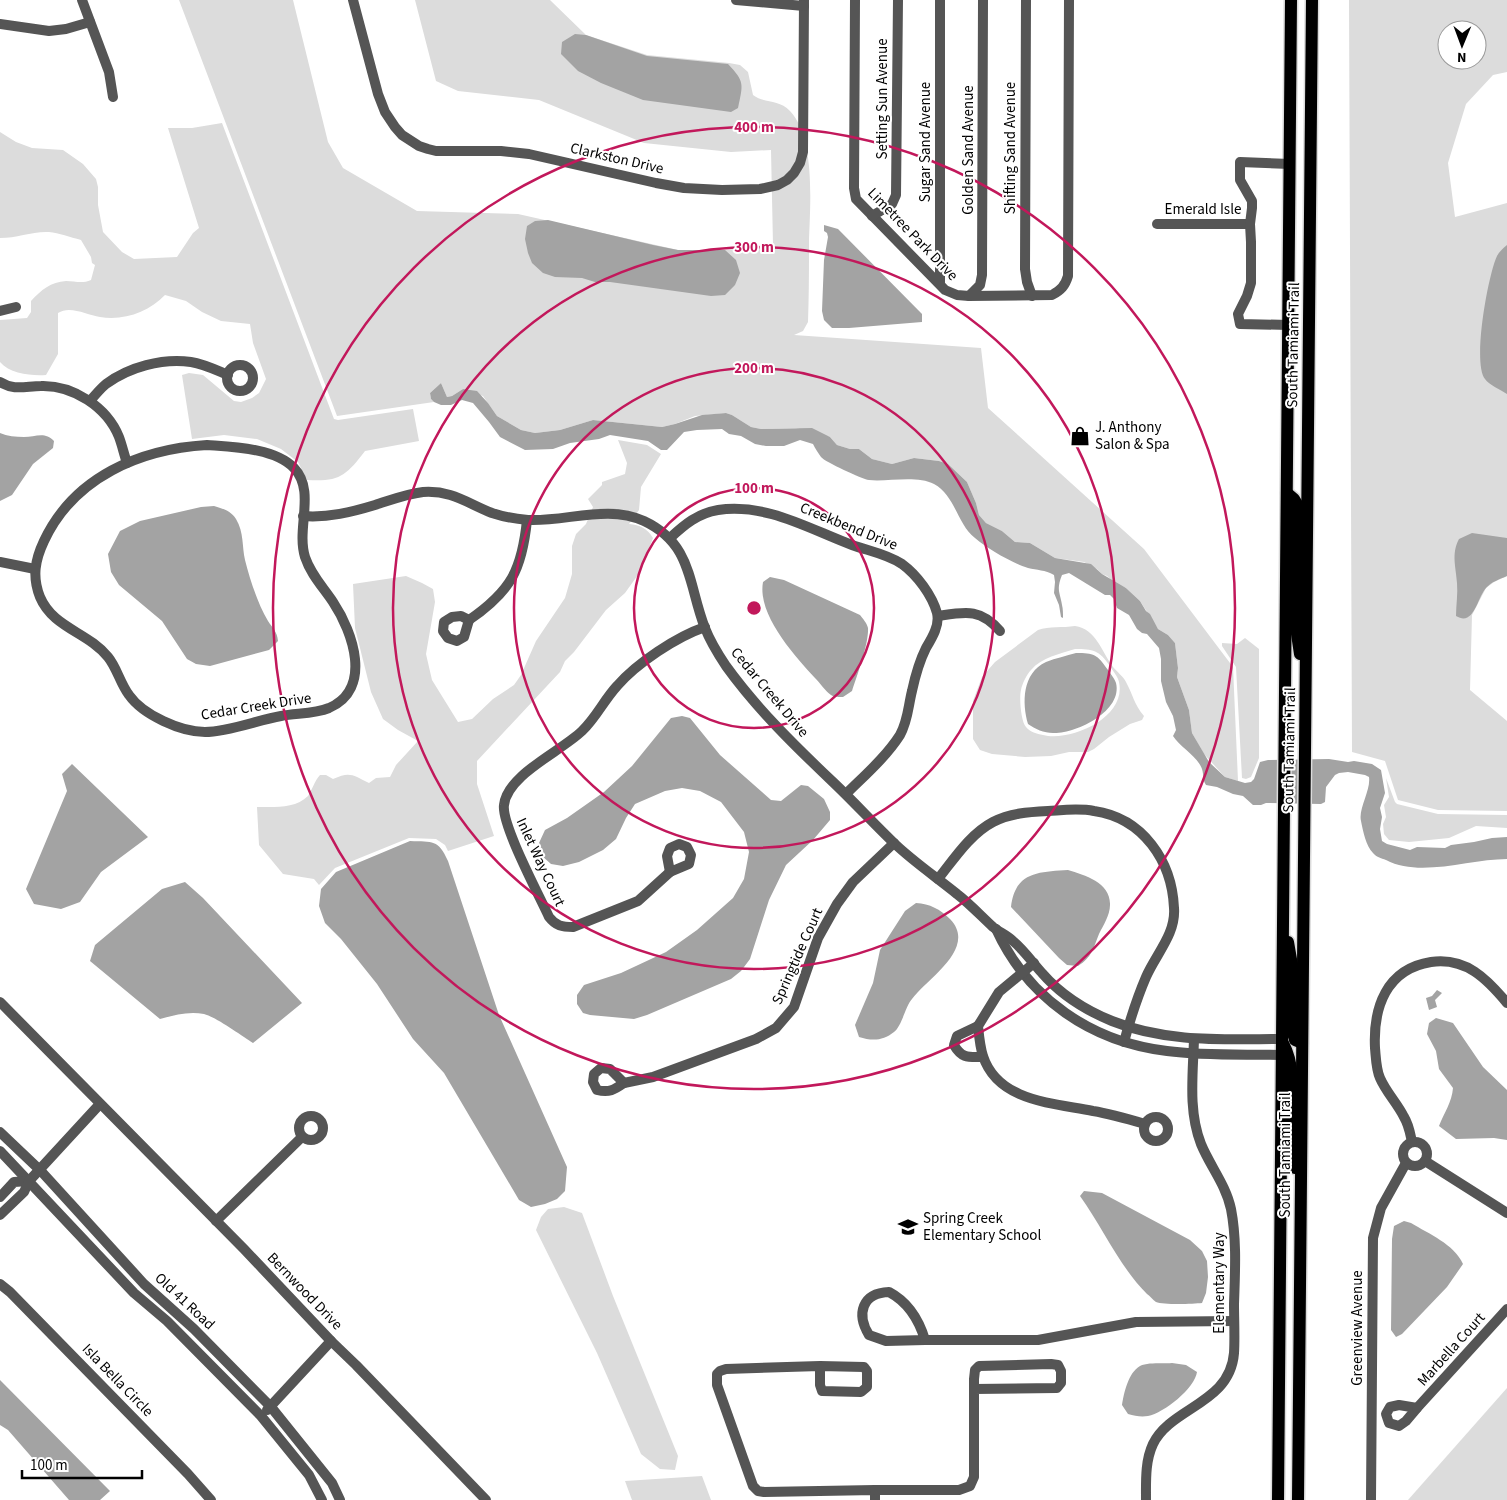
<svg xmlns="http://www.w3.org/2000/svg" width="1507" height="1500" font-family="'Source Sans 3',sans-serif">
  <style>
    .green { fill: #dcdcdc; fill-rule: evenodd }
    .water { fill: #a3a3a3 }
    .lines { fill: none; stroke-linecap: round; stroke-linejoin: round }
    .major-casing { stroke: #dbdbdb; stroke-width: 15 }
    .minor { stroke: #555; stroke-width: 10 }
    .major { stroke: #000; stroke-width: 12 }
    .ring { fill: none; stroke: #c2185b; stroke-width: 2.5 }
    .labels { text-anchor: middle; stroke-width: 4; stroke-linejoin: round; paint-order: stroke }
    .street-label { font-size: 15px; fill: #000; stroke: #fff }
    .poi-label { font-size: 15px; fill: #000; stroke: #fff; text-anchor: start }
    .centre { fill: #c2185b; stroke: #fff; stroke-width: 2.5 }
    .ring-label { font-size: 15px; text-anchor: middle; font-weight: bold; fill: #c2185b; stroke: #fff; stroke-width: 4; stroke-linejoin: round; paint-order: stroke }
  </style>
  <rect width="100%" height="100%" fill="#fff"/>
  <g class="green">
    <path d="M 179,0 L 293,0 L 328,142 L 343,168 L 417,211 L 518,214 L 678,250 L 725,250 L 773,245 L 771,150 L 731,152 L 644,143 L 539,100 L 458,91 L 436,81 L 415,0 L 550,0 L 586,35 L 647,55 L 729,63 L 740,65 L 748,72 L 753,95 C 765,104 779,99 790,111 C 816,139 810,205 809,241 C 809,268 809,295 808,322 L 803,331 L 794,335 L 981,348 L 988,408 L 1144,549 L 1233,667 L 1238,781 L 1225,777 L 1204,754 L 1192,733 L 1189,710 L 1177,677 L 1178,668 L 1175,643 L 1168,635 L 1158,629 L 1140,601 L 1126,588 L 1115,583 L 1107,576 L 1102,574 L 1097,569 L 1084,562 L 1055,558 L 1030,543 L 1015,542 L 1002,531 L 986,523 L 979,515 L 976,503 L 967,482 L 948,464 L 939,461 L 914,458 L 892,464 L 872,459 L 859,449 L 850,449 L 837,445 L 830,437 L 796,428 L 761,429 L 751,427 L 732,415 L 726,413 L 695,416 L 675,424 L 662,427 L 593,420 L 560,430 L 535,433 L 521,430 L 497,416 L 483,396 L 463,389 L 452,396 L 447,397 L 441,383 L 430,393 L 431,399 L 434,402 L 337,416 Z"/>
    <path d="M 1349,0 L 1507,0 L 1507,72 L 1493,75 L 1466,104 L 1448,163 L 1455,217 L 1507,203 L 1507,576 L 1494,582 L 1486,588 L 1472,615 L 1470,690 L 1507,721 L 1507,811 L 1438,810 L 1398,800 L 1385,761 L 1352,752 ZM 1447,30 L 1477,30 L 1477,60 L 1447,60 Z"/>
    <path d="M 222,123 L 334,419 L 338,420 L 413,409 L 419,441 L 365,451 C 346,476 339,482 307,480 L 298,462 L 281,449 L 257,439 L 224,435 L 192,439 L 182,375 L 189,373 L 203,375 L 234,401 L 241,402 L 252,398 L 259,393 L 266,379 L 253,343 L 250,324 L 221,321 L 202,312 L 186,301 L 165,295 C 149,312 124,321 100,317 C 87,315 70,305 58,313 L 58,354 L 46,375 C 32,376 10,374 0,362 L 0,320 L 27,318 L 31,312 L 31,301 C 41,290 51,282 66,281 C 75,281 82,284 91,280 L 95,265 L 92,263 L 91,257 L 81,240 C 70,237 59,233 49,232 C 33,231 17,238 0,238 L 0,132 L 16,142 L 32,148 L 63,150 L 83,164 L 96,179 L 98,187 L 98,205 L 103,232 L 122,252 L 134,259 L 177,257 L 193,233 L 199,228 L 168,128 L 192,128 Z"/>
    <path d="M 618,440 L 647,445 L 661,454 L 641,487 L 639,510 L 629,524 C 640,525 647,528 653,538 L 640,572 L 625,593 L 606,610 L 574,652 L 565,661 L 560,672 L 477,761 L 477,784 L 494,836 L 448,851 L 445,845 L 436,839 L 409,838 L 335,868 L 319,885 L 314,879 L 283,874 L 259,845 L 257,807 C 273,807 295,809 308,796 C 311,792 315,780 320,775 L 326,775 L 333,779 C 350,771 353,775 369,783 L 376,778 L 390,777 L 396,765 L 418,741 L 398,730 L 383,719 L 371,692 L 355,628 L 353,584 L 406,576 L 422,583 L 433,589 L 435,602 L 426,654 L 432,680 L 458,722 L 472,719 L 493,699 L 514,685 L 521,675 L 536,641 L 565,598 L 572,574 L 572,546 L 576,534 L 586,524 L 593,507 L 588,499 L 602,485 L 602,482 L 625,474 L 627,463 Z"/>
    <path d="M 1075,626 C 1096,629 1102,652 1113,667 C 1117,672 1123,676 1126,682 C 1133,695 1134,704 1144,716 L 1142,720 L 1130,724 L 1109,737 L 1094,749 L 1088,752 L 1069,752 L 1051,756 L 1025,757 L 992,754 L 980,750 L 973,739 L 973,701 L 982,677 L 995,662 L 1038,630 C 1049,626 1063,628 1075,626 ZM 1075,649 C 1093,649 1099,650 1110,666 C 1113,671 1118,677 1119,682 C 1127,718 1070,742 1043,735 C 1037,734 1030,732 1026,727 C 1021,722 1019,698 1021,690 C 1022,684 1027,674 1031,670 C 1042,657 1060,654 1075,649 Z"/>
    <polygon points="1245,638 1259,649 1259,758 1251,777 1246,779 1242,778 1236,667 1222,646 1222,643 1237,644"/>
    <polygon points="1386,778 1395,802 1397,804 1438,814 1507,815 1507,828 1476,826 1449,838 1409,842 1389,840 1384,834 1383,824 1386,817 1384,805 1389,797"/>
    <polygon points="564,1207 582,1213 613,1296 678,1456 675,1470 660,1469 641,1454 597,1353 536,1230 541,1217 548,1209"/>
    <polygon points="1507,1388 1507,1500 1408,1500"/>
    <polygon points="702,1476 711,1500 632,1500 625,1481"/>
  </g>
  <g class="water">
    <path d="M 575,34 L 586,35 L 647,56 L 728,64 C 745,82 743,84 738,108 L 731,112 L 643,100 L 601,83 L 578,71 L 561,54 L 562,42 Z"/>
    <polygon points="548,220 653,245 678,250 725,250 736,260 740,273 735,285 725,295 711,296 610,282 595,282 582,278 555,277 543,273 532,263 528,253 525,239 527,226 535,221"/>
    <polygon points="824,225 838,229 922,314 922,322 849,328 832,328 824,320 822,311 824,260 828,237 827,233 824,231"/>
    <path d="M 1507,245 L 1507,394 C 1501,390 1489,385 1485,379 C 1472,363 1488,275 1497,256 C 1499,252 1503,248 1507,245 Z"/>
    <path d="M 441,383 L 447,397 L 452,396 L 463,389 L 477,391 L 488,403 L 497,416 L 521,430 L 535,433 L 560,430 L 593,420 L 662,427 L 675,424 L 702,415 L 726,413 L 732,415 L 751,427 L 761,429 L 812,428 L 830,437 L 837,445 L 850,449 L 859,449 L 872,459 L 892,464 L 914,458 L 939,461 L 948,464 L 967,482 L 976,503 L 979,515 L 986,523 L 1002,531 L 1015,542 L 1030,543 L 1055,558 L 1091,564 L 1102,574 L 1126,588 L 1140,601 L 1146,611 L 1150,614 L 1158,629 L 1168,635 L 1175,643 L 1178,668 L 1177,677 L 1189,710 L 1192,733 L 1209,762 L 1225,777 L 1245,783 L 1251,782 L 1254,779 L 1260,762 L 1268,760 L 1329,759 L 1348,762 L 1354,761 L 1372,764 L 1381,770 L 1385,793 L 1380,808 L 1382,817 L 1380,829 L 1382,841 L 1387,844 L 1410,850 L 1417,847 L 1445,848 L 1451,845 L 1474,842 L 1492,838 L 1507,837 L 1507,859 C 1470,859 1420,878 1386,860 C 1381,858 1376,857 1373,853 C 1366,846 1363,831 1361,821 C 1358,809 1371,790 1369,777 L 1365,775 L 1348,772 L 1339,773 L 1335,775 L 1326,787 L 1325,802 L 1321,804 L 1266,803 L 1261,805 L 1253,805 L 1243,796 L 1233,794 L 1217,787 L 1206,785 C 1202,779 1204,775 1202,769 C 1198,757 1180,747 1173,736 L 1176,730 L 1173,716 L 1166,702 L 1161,681 L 1161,659 L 1159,648 L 1147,634 L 1142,633 L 1137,629 L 1129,615 L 1117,608 L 1114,599 L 1110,595 L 1105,595 L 1069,573 L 1062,575 C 1056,590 1060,592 1062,605 C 1063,609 1063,613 1063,618 L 1061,617 L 1059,605 L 1054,593 L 1055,582 L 1054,575 C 1045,570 1037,570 1028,568 C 1012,563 988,549 975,538 C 957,524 955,495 934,484 C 917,475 887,482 869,480 C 862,479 825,462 821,457 C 818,453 815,448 813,444 L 800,440 L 784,446 L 766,446 L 755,444 L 741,436 L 729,434 L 722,429 L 697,430 L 684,432 L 667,450 L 661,450 L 648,441 L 610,435 L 599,439 L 570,443 L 553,449 L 525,450 L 500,437 L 489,422 L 473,403 L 462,400 L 451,405 L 441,405 L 434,402 L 431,399 L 430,393 Z"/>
    <path d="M 0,433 C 7,436 16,437 24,437 C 35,437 45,431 54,441 L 53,448 L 33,464 L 12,495 L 0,501 Z"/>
    <path d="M 214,506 C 224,509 231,511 236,519 C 244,532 242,547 245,560 C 250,580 258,604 268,621 C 273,629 277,631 278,641 L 269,650 L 210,666 L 196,664 L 187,659 L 162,621 L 119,585 L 111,572 L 108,554 L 120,531 L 140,521 L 201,507 Z"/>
    <path d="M 1472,533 L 1507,538 L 1507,576 C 1500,579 1491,582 1486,588 C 1477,598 1474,627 1456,616 C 1456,605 1458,594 1457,583 C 1456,567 1451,554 1459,539 Z"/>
    <path d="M 770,577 L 784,580 L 860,615 C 863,619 867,623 868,628 C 869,643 857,676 852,691 L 843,697 C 840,697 834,697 831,695 C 826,692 820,683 815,678 C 795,656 757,615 763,582 Z"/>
    <path d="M 1076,653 C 1094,653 1097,654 1108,670 C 1110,673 1115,679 1116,683 C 1123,711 1076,734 1053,733 C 1044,733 1035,729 1028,724 C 1022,703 1022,673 1046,662 C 1056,658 1066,656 1076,653 Z"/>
    <polygon points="682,716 690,718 720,755 771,800 781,801 801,785 808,786 824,799 830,812 830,820 813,840 786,865 769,900 750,959 741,971 731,979 647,1015 634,1019 590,1015 583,1013 577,1004 577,995 584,985 621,973 666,952 697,930 733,898 744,879 749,852 744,832 721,802 700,791 682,788 665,791 635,804 626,818 616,839 603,850 579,862 563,866 551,864 542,856 539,843 545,830 567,818 604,792 632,766 671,718"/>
    <polygon points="72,764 148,837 101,872 80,902 61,909 34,904 26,889 67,791 62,774"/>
    <path d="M 410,841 C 433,842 438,839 448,861 L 499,1015 L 567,1167 L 565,1191 L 557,1199 L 545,1204 L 531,1207 L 519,1200 L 444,1073 L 413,1039 L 377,984 L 341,939 L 325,923 L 319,906 L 321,889 L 336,872 Z"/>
    <path d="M 1068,870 C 1085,875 1111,883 1110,905 C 1110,915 1103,926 1099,934 C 1093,949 1092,957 1078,966 L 1067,965 L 1059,958 L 1011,907 C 1015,872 1038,872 1068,870 Z"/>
    <path d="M 185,882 L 203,898 L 302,1003 L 253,1043 C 242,1036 216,1017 204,1014 C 189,1011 174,1015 160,1019 L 90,961 L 95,945 L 162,889 Z"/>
    <path d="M 916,903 C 930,904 940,909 950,919 C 978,948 927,979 912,999 C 905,1007 902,1026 894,1032 C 883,1041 872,1041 859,1037 L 855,1025 L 873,983 L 880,950 L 905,911 Z"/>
    <polygon points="1437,990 1442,993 1435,1000 1437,1007 1429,1010 1426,998 1432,996"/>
    <path d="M 1436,1018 L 1453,1023 L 1483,1067 L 1507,1090 L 1507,1140 L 1494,1138 L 1456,1139 L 1439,1126 C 1444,1113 1452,1102 1453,1088 L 1439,1069 L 1436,1051 L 1427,1034 L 1429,1023 Z"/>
    <path d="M 1084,1191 L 1102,1193 L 1190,1240 L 1202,1251 L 1207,1261 L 1208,1277 L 1206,1293 L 1202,1303 C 1193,1304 1163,1305 1156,1302 C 1153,1300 1150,1296 1147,1294 C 1119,1266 1103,1228 1080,1196 Z"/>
    <path d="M 1404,1221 L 1411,1223 C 1429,1234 1454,1244 1463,1264 L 1447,1287 L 1402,1334 L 1396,1337 L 1391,1330 L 1392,1239 L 1394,1226 Z"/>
    <path d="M 1172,1363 L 1186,1365 L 1197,1372 C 1195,1388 1164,1413 1148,1416 C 1141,1417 1135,1416 1128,1414 L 1122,1405 C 1124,1393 1128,1373 1140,1366 C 1148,1362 1163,1364 1172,1363 Z"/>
    <polygon points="0,1380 110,1491 100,1500 69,1500 8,1430 0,1425"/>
  </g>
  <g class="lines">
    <defs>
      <g id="major">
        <polyline points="1287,493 1294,499 1297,504 1296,627 1300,654"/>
        <polyline points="1288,942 1292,965 1293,1033 1295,1040 1302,1043"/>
        <path d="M 1283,1043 C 1298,1071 1290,1104 1290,1134 C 1290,1145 1293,1157 1295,1168"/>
        <polyline points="1278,1500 1291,0"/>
        <polyline points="1298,1500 1312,0"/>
      </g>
    </defs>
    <use href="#major" class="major-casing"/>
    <g class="minor">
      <polyline points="82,0 109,72 113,97"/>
      <polyline points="353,0 378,94 385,112 395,127 402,135 419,146 428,149 436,151 501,151 529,154 656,183 684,188 722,190 760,189 778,185 787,180 794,173 800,163 803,152 804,0"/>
      <polyline points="736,0 804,6"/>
      <path d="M 855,0 L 854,188 L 856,199 L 945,290 L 957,295 L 969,296 L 1052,295 C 1061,290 1065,286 1068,276 L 1069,0"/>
      <polyline points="1026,0 1025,269 1027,282 1032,296"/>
      <polyline points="0,24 49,31 66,29 90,22"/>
      <polyline points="872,216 892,204 896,195 898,0"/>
      <polyline points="1157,224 1250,224"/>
      <polyline points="940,284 940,0"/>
      <polyline points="969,296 980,285 982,275 983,0"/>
      <polyline points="0,311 16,307"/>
      <polyline points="1289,325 1240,324 1238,314 1247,296 1251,283 1251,242 1250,224 1252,208 1252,201 1240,180 1240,162 1290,164"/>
      <circle cx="240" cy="378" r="13"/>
      <path d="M 0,382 C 14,391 26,386 41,386 C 73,385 107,407 119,437 C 122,445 124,454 127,463"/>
      <path d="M 90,401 C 95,395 100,389 106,384 C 129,367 162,358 191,362 C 204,364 216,370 228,375"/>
      <path d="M 207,445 C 233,447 275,448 294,468 C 316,491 296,528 305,557 C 311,575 323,587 333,602 C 353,632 373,689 329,708 C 314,714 297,713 281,716 C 258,720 228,732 205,732 C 181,732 143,715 129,695 C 120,683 117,668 108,657 C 88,632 53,628 40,597 C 32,577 35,560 44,541 C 74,477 140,449 207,445 Z"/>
      <path d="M 303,516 C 328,518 352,512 375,505 C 391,500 406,494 423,492 C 451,490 467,503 492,513 C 504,517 516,519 528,520 C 566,522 608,504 644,521 C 693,544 688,585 705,628 C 710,641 718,654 726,666 C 757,709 795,746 834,783 C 855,803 874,824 895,844 C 914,862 936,877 957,894 C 970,904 981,916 993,927 C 999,932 1007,935 1013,941 C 1024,950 1032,962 1042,973 C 1061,995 1085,1010 1112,1021 C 1166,1043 1225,1039 1282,1039"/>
      <path d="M 670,538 C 684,525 698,513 718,510 C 767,503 809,529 852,545 C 869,551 887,554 902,564 C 917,575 932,595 937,613 C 940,625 932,638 926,648 C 919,662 915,677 912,691 C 908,707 908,721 900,735 C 886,757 864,776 846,794"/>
      <polyline points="0,562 35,569"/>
      <polygon points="461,616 469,620 464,637 457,641 448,638 443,631 444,622 452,617"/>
      <path d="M 938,616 C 965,612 980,608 1000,631"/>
      <path d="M 469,620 C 511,591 522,570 527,520"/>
      <polygon points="679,844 687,847 691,855 689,864 670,872 667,856 670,848"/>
      <path d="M 670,872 L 638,901 L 573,927 C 562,927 556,926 549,917 C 539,895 501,824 504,805 C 507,775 560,752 582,731 C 596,718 604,700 617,686 C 637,663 676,637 705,627"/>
      <path d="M 938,879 C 954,859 970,834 993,822 C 1010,813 1029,812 1048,811 C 1064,810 1079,808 1094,811 C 1143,818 1172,861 1174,908 C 1176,934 1156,954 1146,977 C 1137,998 1130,1020 1124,1042"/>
      <path d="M 996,929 C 1028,999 1092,1042 1167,1051 C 1205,1056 1244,1054 1281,1055"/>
      <path d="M 1034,963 L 999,992 L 978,1026 C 979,1036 980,1047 983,1056 C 998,1102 1054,1103 1093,1111 C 1111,1114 1128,1119 1145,1124"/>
      <polyline points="0,1002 244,1249 331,1341 356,1365 486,1500"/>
      <path d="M 978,1026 L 957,1036 L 954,1045 C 962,1059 969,1057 983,1057"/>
      <path d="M 601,1068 L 610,1069 L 624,1083 C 614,1090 609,1093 597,1090 L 593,1082 L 594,1074 Z"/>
      <polyline points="624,1083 653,1077 756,1039 776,1028 794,1007 818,938 837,904 853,882 894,843"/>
      <circle cx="311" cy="1128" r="12"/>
      <circle cx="1156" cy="1129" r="12"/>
      <polyline points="0,1132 40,1170 144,1284 194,1329 271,1407 332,1483 340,1500"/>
      <circle cx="1415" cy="1154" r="12"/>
      <path d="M 1412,1142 C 1410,1133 1409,1125 1404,1117 C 1397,1103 1386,1092 1380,1078 C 1376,1069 1376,1058 1375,1048 C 1373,1008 1386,969 1431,962 C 1466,957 1487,979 1507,1003"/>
      <polyline points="0,1151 134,1293 167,1321 261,1416 309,1475 322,1500"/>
      <polyline points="1425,1161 1507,1213"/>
      <polyline points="0,1197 14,1182 29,1181"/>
      <polyline points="0,1215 24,1192 29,1181 99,1105"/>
      <polyline points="216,1221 302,1137"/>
      <polyline points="0,1284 10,1292 188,1474 211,1500"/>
      <path d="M 889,1292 C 908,1302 919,1320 925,1340 L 886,1341 L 869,1335 C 856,1314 862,1293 889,1292 Z"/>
      <polyline points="925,1340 1038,1340 1136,1322 1234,1321"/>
      <polyline points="820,1366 864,1367 867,1371 867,1387 861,1392 822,1391 820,1385 820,1366 726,1369 720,1371 717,1374 717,1385 753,1486 758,1491 764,1492 875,1490 875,1500"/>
      <polygon points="1399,1405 1417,1408 1406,1421 1399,1426 1389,1423 1386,1414 1390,1407"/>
      <polyline points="1417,1408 1507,1309"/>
      <polyline points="267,1410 331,1341"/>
      <polyline points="875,1490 959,1490 970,1486 974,1477 974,1379 975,1370 979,1366 1051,1364 1058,1365 1061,1371 1061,1383 1057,1388 974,1389"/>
      <path d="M 1146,1500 C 1146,1481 1145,1461 1153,1444 C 1171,1407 1230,1404 1234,1353 C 1235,1337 1234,1320 1234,1304 C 1235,1273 1237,1240 1231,1209 C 1226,1185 1210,1166 1201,1144 C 1188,1111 1193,1074 1194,1039"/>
      <polyline points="1371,1500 1373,1238 1381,1208 1406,1163"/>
    </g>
    <use href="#major" class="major"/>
  </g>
  <g class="ring">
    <circle cx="754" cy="608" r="120"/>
    <circle cx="754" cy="608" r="240"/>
    <circle cx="754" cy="608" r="361"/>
    <circle cx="754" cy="608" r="481"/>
  </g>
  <defs>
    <symbol id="shop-bare" viewBox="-9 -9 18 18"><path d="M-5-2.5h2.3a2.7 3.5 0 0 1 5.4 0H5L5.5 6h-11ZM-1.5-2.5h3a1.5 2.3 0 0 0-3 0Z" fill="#000" stroke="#fff" stroke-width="2.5" paint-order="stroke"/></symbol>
    <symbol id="school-bare" viewBox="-9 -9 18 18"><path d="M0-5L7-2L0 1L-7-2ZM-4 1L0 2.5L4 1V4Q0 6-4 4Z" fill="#000" stroke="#fff" stroke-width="2.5" paint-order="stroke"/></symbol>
  </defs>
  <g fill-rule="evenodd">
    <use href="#shop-bare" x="1066" y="422" width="28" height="28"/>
    <use href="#school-bare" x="894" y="1213" width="28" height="28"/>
  </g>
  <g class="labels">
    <g class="street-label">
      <text transform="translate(882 99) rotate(-90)" y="5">Setting Sun Avenue</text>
      <text transform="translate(925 142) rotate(-90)" y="5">Sugar Sand Avenue</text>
      <text transform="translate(1010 148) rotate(-90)" y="5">Shifting Sand Avenue</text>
      <text transform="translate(968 150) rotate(-90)" y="5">Golden Sand Avenue</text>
      <text transform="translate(617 158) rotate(13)" y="5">Clarkston Drive</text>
      <text x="1203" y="214">Emerald Isle</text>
      <text transform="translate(913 234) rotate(46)" y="5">Limetree Park Drive</text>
      <text transform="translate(1293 345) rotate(-89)" y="5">South Tamiami Trail</text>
      <text transform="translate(849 526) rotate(22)" y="5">Creekbend Drive</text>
      <text transform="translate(770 692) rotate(50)" y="5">Cedar Creek Drive</text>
      <text transform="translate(256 706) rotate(-9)" y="5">Cedar Creek Drive</text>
      <text transform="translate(1289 750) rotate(-89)" y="5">South Tamiami Trail</text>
      <text transform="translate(541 862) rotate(65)" y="5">Inlet Way Court</text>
      <text transform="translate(797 956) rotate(-66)" y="5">Springtide Court</text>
      <text transform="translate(1285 1155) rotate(-90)" y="5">South Tamiami Trail</text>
      <text transform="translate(1219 1283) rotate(-90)" y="5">Elementary Way</text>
      <text transform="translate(305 1291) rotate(46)" y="5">Bernwood Drive</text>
      <text transform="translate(185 1301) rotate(43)" y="5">Old 41 Road</text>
      <text transform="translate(1357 1328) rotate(-90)" y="5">Greenview Avenue</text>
      <text transform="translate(1451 1349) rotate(-48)" y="5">Marbella Court</text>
      <text transform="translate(118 1380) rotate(46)" y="5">Isla Bella Circle</text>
    </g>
    <g class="poi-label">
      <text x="1095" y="432">J. Anthony<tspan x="1095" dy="17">Salon &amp; Spa</tspan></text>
      <text x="923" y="1223">Spring Creek<tspan x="923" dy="17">Elementary School</tspan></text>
    </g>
  </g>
  <circle cx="754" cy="608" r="8" class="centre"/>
  <g class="ring-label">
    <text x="754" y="132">400 m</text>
    <text x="754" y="252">300 m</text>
    <text x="754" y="373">200 m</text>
    <text x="754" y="493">100 m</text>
  </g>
  <g transform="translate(1462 45) rotate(181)"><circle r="24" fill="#ffffff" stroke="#999999"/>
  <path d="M0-4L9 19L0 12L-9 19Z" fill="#000000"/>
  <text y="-8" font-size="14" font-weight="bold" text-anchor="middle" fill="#000000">N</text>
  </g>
  <path d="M22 1470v8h120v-8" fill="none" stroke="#000000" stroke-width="2.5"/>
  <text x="30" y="1470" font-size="15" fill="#000000" stroke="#ffffff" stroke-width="4" paint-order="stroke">100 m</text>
</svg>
